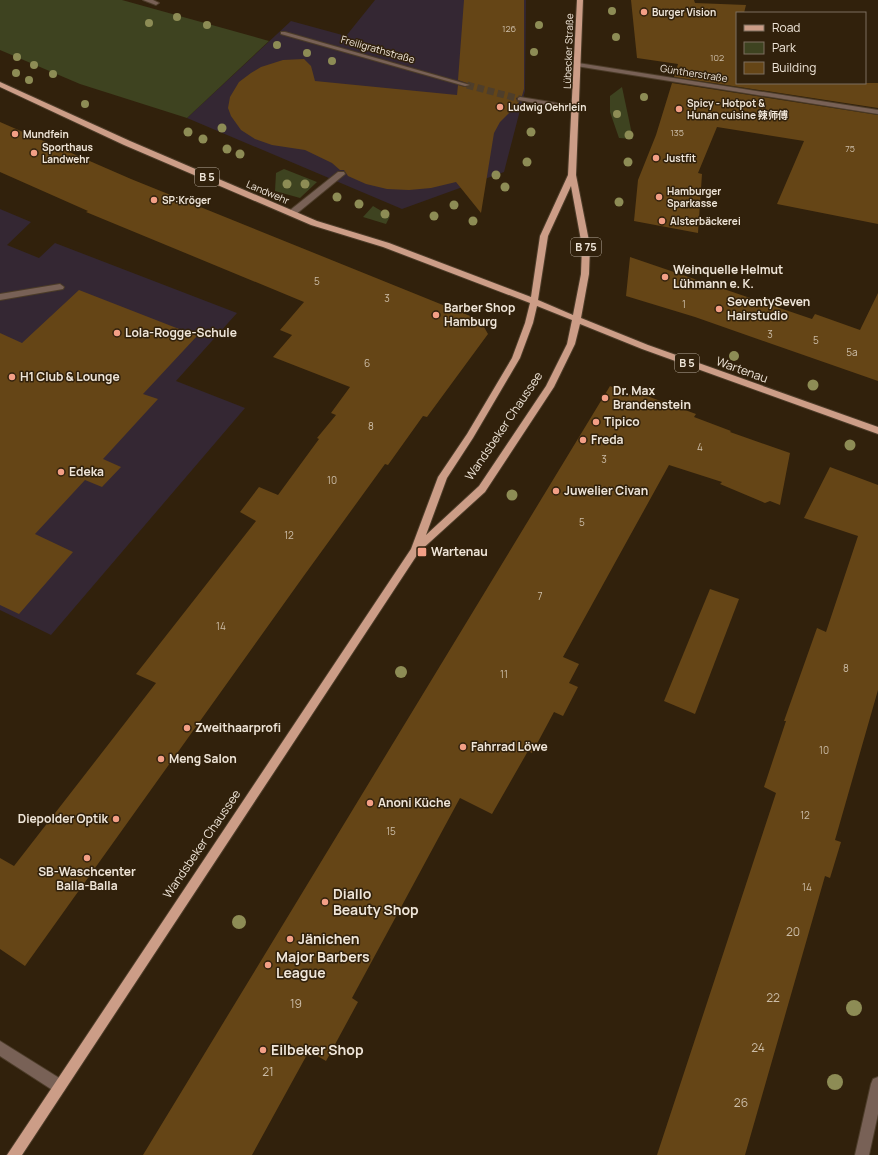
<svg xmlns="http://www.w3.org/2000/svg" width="878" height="1155" font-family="Manrope,'Noto Sans SC',sans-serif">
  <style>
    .commercial { fill: #342733 }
    .green { fill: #3e4320 }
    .building { fill: #654516 }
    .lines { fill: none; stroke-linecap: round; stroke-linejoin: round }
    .street-tunnel { stroke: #4e3e2b; stroke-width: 7; stroke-dasharray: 7 3.5; stroke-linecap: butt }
    .lane-casing { stroke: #4c3c29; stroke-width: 2 }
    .street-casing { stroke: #4c3c29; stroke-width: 2 }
    .primary-casing { stroke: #4c3c29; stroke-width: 2 }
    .lane { fill: #786156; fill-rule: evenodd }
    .street { fill: #786156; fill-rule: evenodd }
    .primary { fill: #cc9d87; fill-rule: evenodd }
    .tree { fill: #8d8c55 }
    .poi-dot { fill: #f39f86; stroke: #31210c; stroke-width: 1.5 }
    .labels { text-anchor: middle; stroke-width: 3; stroke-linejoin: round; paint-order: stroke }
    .far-number-label { font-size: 9px; fill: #ccbda8 }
    .far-poi-label { font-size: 10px; font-weight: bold; fill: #efe5d8; stroke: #31210c; text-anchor: start }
    .far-street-label { font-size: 10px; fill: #efe5d8; stroke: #31210c }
    .number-label { font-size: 10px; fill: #ccbda8 }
    .shield { fill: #31210c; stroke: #b6aa9b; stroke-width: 1 }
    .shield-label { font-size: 11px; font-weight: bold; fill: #efe5d8 }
    .poi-label { font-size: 12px; font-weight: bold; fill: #efe5d8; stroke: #31210c; text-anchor: start }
    .street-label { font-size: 12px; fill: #efe5d8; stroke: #31210c }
    .near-number-label { font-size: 12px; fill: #ccbda8 }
    .near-poi-label { font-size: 14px; font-weight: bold; fill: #efe5d8; stroke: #31210c; text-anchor: start }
  </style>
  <rect width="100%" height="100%" fill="#31210c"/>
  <g class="commercial">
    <polygon points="375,0 526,0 525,91 504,172 402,209 187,118 291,21 346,36"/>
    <polygon points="0,209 31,222 7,245 39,258 55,243 237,313 176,381 245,408 51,635 0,610"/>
  </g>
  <g class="green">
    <polygon points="0,0 122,0 269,41 187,118 80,84 0,50"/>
    <polygon points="622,87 633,139 619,138 610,112 610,96"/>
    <polygon points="284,169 317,182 300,198 275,191 276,173"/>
    <polygon points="373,206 390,216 386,224 363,217"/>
  </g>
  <g class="building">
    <polygon points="464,0 524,0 524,89 522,96 516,98 517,101 519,102 517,105 500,122 494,133 481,213 456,182 431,188 409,190 387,189 366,184 348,176 344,170 340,170 332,163 305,150 272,145 255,139 241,130 231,116 228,108 230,97 239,82 251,73 261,67 283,60 304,59 311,66 315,81 457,95 458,85 465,87 471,86 470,84 458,80"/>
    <polygon points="631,0 694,0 695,3 746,5 744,13 737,13 737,83 878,83 878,108 674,77 678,64 637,58"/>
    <polygon points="672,83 878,115 878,224 777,204 804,141 717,127 698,173 702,174 698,233 634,221 638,180 656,135"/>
    <polygon points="0,122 131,179 480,320 488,334 427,417 423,416 388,465 385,464 303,577 25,966 0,949 0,858 14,866 156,683 136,674 256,521 240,512 259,487 278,495 319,439 317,438 336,415 331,413 350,387 273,357 292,335 280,330 304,302 86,212 88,211 0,172"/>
    <polygon points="630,257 812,319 815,314 860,330 878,293 878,381 695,317 626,296"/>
    <polygon points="79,290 197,336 143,394 158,399 103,459 121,467 102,487 85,480 35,534 73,552 19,614 0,605 0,333 22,343"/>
    <polygon points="610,386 634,396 636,392 696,414 694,417 731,431 730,432 790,453 780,505 770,501 765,503 720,484 722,482 669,465 563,657 579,664 569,683 578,687 563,716 554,712 532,753 528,751 492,814 460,798 352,998 358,1002 326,1061 309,1051 252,1155 143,1155"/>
    <polygon points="830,467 878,485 878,690 835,840 841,842 830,878 825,876 745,1155 657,1155 776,793 764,787 786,721 784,721 817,628 826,632 858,536 804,518"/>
    <polygon points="710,589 739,599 695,714 664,701"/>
  </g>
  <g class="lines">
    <polyline class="street-tunnel" points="467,85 520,99"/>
    <defs>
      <polygon id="lane" points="338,172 344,172 345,174 295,215 289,215 289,211"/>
      <g id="street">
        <polygon points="143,0 153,0 159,3 156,5"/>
        <polygon points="281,32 285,32 470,85 465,86 281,34"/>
        <polygon points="578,63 878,110 878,114 576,66 575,65"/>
        <polygon points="520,97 575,106 578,108 575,110 518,100 518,98"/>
        <polygon points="60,284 64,287 63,289 0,300 0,294"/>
        <polygon points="0,1041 64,1081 66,1086 64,1091 59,1093 54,1091 0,1056"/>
        <polygon points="878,1077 878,1114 869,1155 855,1155 871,1084 873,1079"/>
      </g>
      <path id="primary" d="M 577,0 L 583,0 L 576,175 L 590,246 L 589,274 L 581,318 L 648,345 L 878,427 L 878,434 L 642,349 L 580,324 L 575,344 L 554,387 L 485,492 L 419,552 L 22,1155 L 7,1155 L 411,549 L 438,477 L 467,434 L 512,358 L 525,323 L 530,303 L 383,247 L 311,225 L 124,145 L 0,87 L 0,82 L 130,141 L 317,221 L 389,243 L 531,297 L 540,236 L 568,175 ZM 571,186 L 582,246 L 581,274 L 573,315 L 538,300 L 548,236 ZM 537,306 L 572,320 L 567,344 L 546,386 L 479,486 L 426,535 L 447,478 L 473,438 L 520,358 L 533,323 Z"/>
    </defs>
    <use href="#lane" class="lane-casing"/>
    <use href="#street" class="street-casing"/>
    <use href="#primary" class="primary-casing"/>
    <use href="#lane" class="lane"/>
    <use href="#street" class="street"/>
    <use href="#primary" class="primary"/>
  </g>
  <g class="tree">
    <circle cx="612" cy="11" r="4"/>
    <circle cx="177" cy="17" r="4"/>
    <circle cx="149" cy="23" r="4"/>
    <circle cx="207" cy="25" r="4"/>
    <circle cx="539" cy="25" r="4"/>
    <circle cx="616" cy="37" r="4"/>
    <circle cx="277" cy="45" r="4"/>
    <circle cx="534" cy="52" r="4"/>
    <circle cx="307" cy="53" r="4"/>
    <circle cx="17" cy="57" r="4"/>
    <circle cx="332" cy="61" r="4"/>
    <circle cx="34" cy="65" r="4"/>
    <circle cx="16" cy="73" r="4"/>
    <circle cx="53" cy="74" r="4"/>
    <circle cx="29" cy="80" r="4"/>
    <circle cx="644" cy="97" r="4"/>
    <circle cx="85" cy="104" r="4"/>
    <circle cx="617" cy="114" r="4"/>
    <circle cx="222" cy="128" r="4.5"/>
    <circle cx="188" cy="132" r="4.5"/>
    <circle cx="531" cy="132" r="4.5"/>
    <circle cx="629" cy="135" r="4.5"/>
    <circle cx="203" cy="139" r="4.5"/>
    <circle cx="227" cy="149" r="4.5"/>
    <circle cx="240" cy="154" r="4.5"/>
    <circle cx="527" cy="162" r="4.5"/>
    <circle cx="628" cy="162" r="4.5"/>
    <circle cx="496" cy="175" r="4.5"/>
    <circle cx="287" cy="184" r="4.5"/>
    <circle cx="305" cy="184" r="4.5"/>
    <circle cx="505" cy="187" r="4.5"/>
    <circle cx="337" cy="197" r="4.5"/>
    <circle cx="619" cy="202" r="4.5"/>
    <circle cx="359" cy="204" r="4.5"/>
    <circle cx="454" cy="205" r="4.5"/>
    <circle cx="385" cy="214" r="4.5"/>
    <circle cx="434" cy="216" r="4.5"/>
    <circle cx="473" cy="221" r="4.5"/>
    <circle cx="734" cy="356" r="5"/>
    <circle cx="813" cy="385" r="5.5"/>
    <circle cx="850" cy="445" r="5.5"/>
    <circle cx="512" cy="495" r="5.5"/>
    <circle cx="401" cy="672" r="6"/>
    <circle cx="239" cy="922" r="7"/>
    <circle cx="854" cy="1008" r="8"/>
    <circle cx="835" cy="1082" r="8"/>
  </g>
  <g class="poi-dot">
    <circle cx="644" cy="12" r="4"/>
    <circle cx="500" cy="107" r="4"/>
    <circle cx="679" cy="109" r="4"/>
    <circle cx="15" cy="134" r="4"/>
    <circle cx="34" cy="153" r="4"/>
    <circle cx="656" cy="158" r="4"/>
    <circle cx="659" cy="197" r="4"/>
    <circle cx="154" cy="200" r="4"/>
    <circle cx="662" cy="221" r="4"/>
    <circle cx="665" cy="277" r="4"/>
    <circle cx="719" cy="309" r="4"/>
    <circle cx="436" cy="315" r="4"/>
    <circle cx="117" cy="333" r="4"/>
    <circle cx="12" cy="377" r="4"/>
    <circle cx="605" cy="398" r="4"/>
    <circle cx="596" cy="422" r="4"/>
    <circle cx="583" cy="440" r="4"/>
    <circle cx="61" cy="472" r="4"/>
    <circle cx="556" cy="491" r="4"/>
    <rect x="417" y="547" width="10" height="10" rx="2"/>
    <circle cx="187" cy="728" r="4"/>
    <circle cx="463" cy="747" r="4"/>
    <circle cx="161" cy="759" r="4"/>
    <circle cx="370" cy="803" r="4"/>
    <circle cx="116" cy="819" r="4"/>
    <circle cx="87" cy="858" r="4"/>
    <circle cx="325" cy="902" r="4"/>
    <circle cx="290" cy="939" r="4"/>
    <circle cx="268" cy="965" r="4"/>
    <circle cx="263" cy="1050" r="4"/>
  </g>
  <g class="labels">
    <g class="far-number-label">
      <text x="509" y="32">126</text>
      <text x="717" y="61">102</text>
      <text x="677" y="136">135</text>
      <text x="850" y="152">75</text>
    </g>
    <g class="far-poi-label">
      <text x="652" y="16">Burger Vision</text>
      <text x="687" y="107">Spicy - Hotpot &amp;<tspan x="687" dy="12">Hunan cuisine 辣师傅</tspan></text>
      <text x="508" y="111">Ludwig Oehrlein</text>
      <text x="23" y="138">Mundfein</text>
      <text x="42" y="151">Sporthaus<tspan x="42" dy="12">Landwehr</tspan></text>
      <text x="664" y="162">Justfit</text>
      <text x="667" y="195">Hamburger<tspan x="667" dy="12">Sparkasse</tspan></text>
      <text x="162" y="204">SP:Kröger</text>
      <text x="670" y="225">Alsterbäckerei</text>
    </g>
    <g class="far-street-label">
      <text transform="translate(378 49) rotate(16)" y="4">Freiligrathstraße</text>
      <text transform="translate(568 51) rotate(-88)" y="4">Lübecker Straße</text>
      <text transform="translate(694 73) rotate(9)" y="4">Güntherstraße</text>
      <text transform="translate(268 192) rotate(23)" y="4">Landwehr</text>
    </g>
    <g class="number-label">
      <text x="317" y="285">5</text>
      <text x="387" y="302">3</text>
      <text x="684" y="308">1</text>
      <text x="770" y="338">3</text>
      <text x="816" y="344">5</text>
      <text x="852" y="356">5a</text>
      <text x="367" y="367">6</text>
      <text x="371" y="430">8</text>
      <text x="700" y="451">4</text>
      <text x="604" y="463">3</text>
      <text x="332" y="484">10</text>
      <text x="582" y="526">5</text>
      <text x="289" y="539">12</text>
      <text x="540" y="600">7</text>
      <text x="221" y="630">14</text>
      <text x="846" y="672">8</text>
      <text x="504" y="678">11</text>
      <text x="824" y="754">10</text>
      <text x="805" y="819">12</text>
      <text x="391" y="835">15</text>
      <text x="807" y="891">14</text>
    </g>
    <g class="shield">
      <rect x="195" y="168" width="24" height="18" rx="3"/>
      <rect x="571" y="238" width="30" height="18" rx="3"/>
      <rect x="675" y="354" width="24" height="18" rx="3"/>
    </g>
    <g class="shield-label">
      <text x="207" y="181">B 5</text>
      <text x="586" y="251">B 75</text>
      <text x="687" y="367">B 5</text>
    </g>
    <g class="poi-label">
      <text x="673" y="274">Weinquelle Helmut<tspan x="673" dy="14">Lühmann e. K.</tspan></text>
      <text x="727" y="306">SeventySeven<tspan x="727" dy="14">Hairstudio</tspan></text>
      <text x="444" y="312">Barber Shop<tspan x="444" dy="14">Hamburg</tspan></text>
      <text x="125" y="337">Lola-Rogge-Schule</text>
      <text x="20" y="381">H1 Club &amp; Lounge</text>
      <text x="613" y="395">Dr. Max<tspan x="613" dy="14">Brandenstein</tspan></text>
      <text x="604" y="426">Tipico</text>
      <text x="591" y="444">Freda</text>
      <text x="69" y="476">Edeka</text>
      <text x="564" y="495">Juwelier Civan</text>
      <text x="431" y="556">Wartenau</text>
      <text x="195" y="732">Zweithaarprofi</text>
      <text x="471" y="751">Fahrrad Löwe</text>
      <text x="169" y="763">Meng Salon</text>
      <text x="378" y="807">Anoni Küche</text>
      <text x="108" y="823" text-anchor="end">Diepolder Optik</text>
      <text x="87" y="876" text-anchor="middle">SB-Waschcenter<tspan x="87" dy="14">Balla-Balla</tspan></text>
    </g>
    <g class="street-label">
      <text transform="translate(742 370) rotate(20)" y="4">Wartenau</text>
      <text transform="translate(504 426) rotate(-56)" y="4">Wandsbeker Chaussee</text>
      <text transform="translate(202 844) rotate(-56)" y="4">Wandsbeker Chaussee</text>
    </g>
    <g class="near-number-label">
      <text x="793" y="936">20</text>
      <text x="773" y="1002">22</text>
      <text x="296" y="1008">19</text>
      <text x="758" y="1052">24</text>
      <text x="268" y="1076">21</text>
      <text x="741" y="1107">26</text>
    </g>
    <g class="near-poi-label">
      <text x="333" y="899">Diallo<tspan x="333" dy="16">Beauty Shop</tspan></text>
      <text x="298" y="944">Jänichen</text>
      <text x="276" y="962">Major Barbers<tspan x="276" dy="16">League</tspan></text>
      <text x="271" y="1055">Eilbeker Shop</text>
    </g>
  </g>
  <rect x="736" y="12" width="130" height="72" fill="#31210c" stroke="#7d6f5e"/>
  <rect x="744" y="25" width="20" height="6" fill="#cc9d87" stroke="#7d6f5e"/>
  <text x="772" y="32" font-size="12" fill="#efe5d8">Road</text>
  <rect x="744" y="42" width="20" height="12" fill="#3e4320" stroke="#7d6f5e"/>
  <text x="772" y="52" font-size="12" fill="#efe5d8">Park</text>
  <rect x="744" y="62" width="20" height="12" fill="#654516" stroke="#7d6f5e"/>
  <text x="772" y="72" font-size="12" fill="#efe5d8">Building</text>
</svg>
